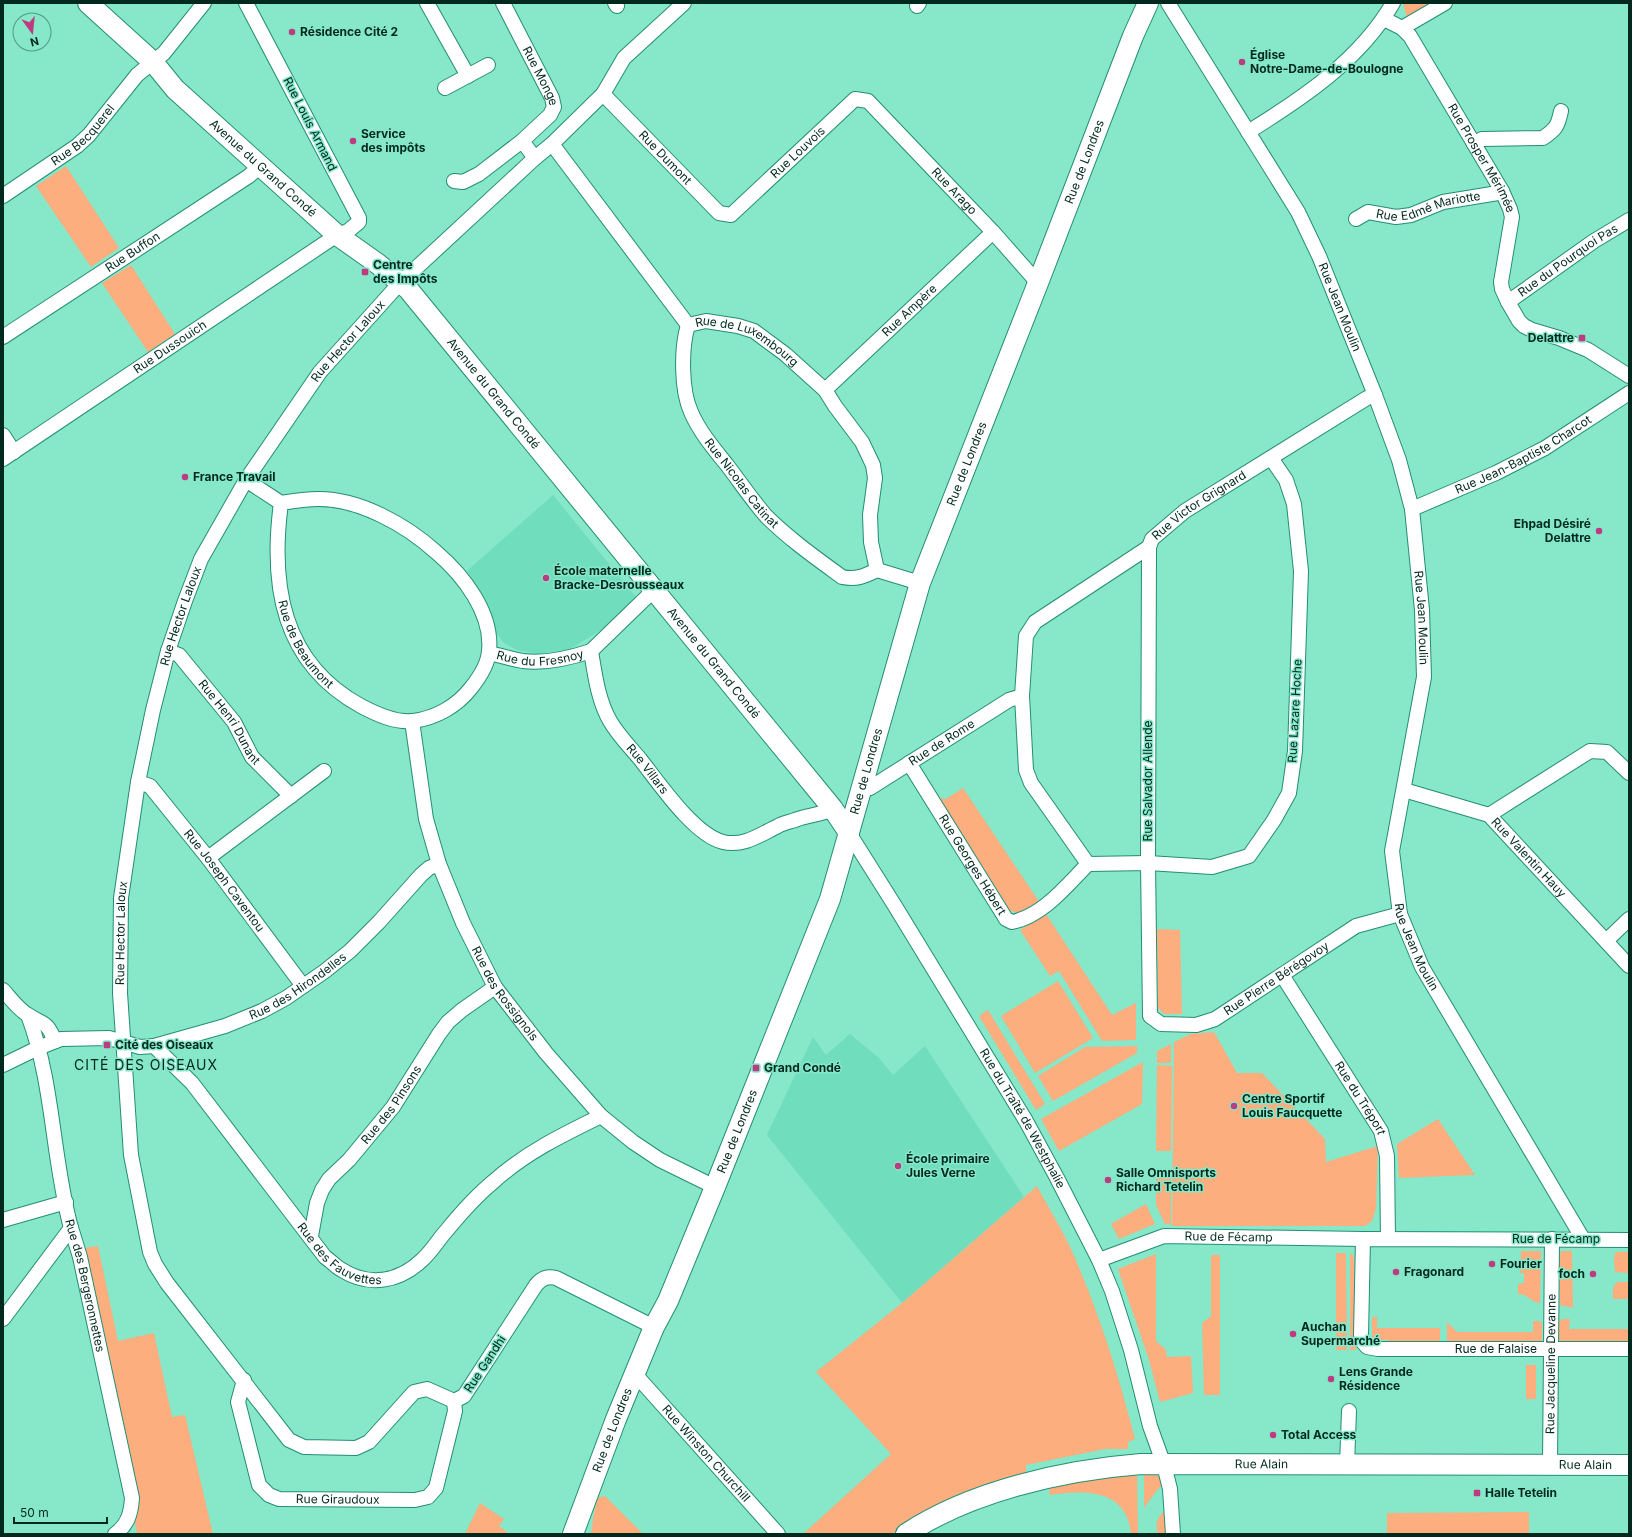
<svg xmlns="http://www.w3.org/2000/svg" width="1632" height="1537" font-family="Inter,sans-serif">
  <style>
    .built { fill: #70ddbc }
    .green { fill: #fdae7f }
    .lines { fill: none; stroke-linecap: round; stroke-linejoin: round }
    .street-casing { stroke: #248e73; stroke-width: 16 }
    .secondary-casing { stroke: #248e73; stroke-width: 22 }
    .street { stroke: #fff; stroke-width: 14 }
    .secondary { stroke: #fff; stroke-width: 20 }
    .poi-dot { fill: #be3b82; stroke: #86e7c9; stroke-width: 1.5 }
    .labels { text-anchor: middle; stroke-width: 3; stroke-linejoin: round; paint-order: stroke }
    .poi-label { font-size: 12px; font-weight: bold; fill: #00291e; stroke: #86e7c9; text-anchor: start }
    .street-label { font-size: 12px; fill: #00291e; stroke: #86e7c9 }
    .quarter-label { font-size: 14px; letter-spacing: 1px; fill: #00291e; stroke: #86e7c9 }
  </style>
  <rect width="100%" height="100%" fill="#86e7c9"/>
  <g class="built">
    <polygon points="553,495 636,597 609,625 570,649 538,654 517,650 504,643 495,632 485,601 467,571"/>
    <polygon points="850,1034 879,1058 893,1075 925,1046 1024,1197 902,1303 767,1135 813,1037 826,1055"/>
  </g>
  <g class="green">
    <polygon points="1403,3 1432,3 1407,18"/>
    <polygon points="66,166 119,248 91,267 36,186"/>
    <polygon points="131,265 175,334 148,352 102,283"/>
    <polygon points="963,788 1040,903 1023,914 1010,911 938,803 941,798 946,799"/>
    <polygon points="1046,914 1112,1015 1136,1003 1136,1040 1102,1041 1059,971 1050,976 1020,930"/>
    <polygon points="1157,929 1180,930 1182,1014 1164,1014 1158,1008"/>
    <polygon points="1058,981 1093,1038 1035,1073 1001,1016"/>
    <polygon points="988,1010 1045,1104 1036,1110 979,1016"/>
    <polygon points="1214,1032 1237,1073 1262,1073 1325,1139 1326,1162 1378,1146 1376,1209 1372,1221 1365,1226 1172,1226 1174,1042 1191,1034"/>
    <polygon points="1171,1044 1171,1063 1157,1063 1157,1051"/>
    <polygon points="1137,1046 1137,1053 1053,1101 1038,1076 1085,1047"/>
    <polygon points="1143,1062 1142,1104 1059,1151 1041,1119"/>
    <polygon points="1157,1065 1172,1066 1171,1151 1156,1151"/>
    <polygon points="1438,1119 1475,1175 1399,1178 1397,1144"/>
    <polygon points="1156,1175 1171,1175 1171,1224 1165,1224 1156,1205"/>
    <path d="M 1037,1186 C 1049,1209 1064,1232 1074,1256 C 1100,1315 1119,1377 1135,1439 L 1128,1442 L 1128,1449 L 1105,1449 L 1026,1465 L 1026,1475 L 905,1524 L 892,1534 L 803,1534 L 891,1454 L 816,1372 L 902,1303 Z"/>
    <polygon points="1146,1204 1155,1224 1119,1239 1111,1224"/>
    <polygon points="98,1246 118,1341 154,1333 172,1417 185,1415 213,1534 137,1534 84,1248"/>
    <path d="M 1521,1251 L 1541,1251 L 1540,1303 C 1530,1302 1528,1294 1518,1294 L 1518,1284 L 1524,1283 L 1524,1273 L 1520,1273 Z"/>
    <polygon points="1561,1251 1572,1251 1573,1308 1560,1305 1559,1260"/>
    <polygon points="1616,1252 1629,1252 1629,1273 1615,1272 1614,1257"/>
    <polygon points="1336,1253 1346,1253 1347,1350 1336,1350"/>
    <polygon points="1350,1253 1353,1255 1354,1259 1356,1350 1350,1350"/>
    <polygon points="1156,1254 1156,1341 1166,1350 1167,1357 1191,1356 1193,1393 1160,1402 1149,1360 1118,1269"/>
    <polygon points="1211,1255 1220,1255 1220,1395 1204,1395 1202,1323 1211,1316"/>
    <polygon points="1617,1282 1629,1282 1629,1299 1613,1299 1613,1288"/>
    <polygon points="1372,1317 1377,1317 1377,1328 1440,1328 1440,1342 1390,1342 1387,1340 1373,1340 1372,1339"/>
    <polygon points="1563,1319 1570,1319 1569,1329 1629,1329 1629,1342 1565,1342 1559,1340 1559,1321"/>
    <polygon points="1533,1321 1540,1321 1542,1324 1542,1340 1539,1342 1447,1342 1447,1322 1457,1332 1533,1332"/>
    <rect x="1526" y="1365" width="10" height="34"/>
    <path d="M 1144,1471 C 1154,1473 1159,1474 1164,1484 L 1157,1490 L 1144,1508 Z"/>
    <path d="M 1137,1472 L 1138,1534 L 1131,1534 C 1127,1488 1084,1490 1049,1495 L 1050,1487 Z"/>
    <polygon points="605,1496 643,1534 591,1534 593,1519 597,1498"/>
    <polygon points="480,1503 504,1519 499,1526 507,1532 505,1534 465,1534"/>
    <path d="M 1166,1510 L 1166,1534 L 1158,1534 C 1155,1523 1157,1517 1166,1510 Z"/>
    <polygon points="1529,1512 1529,1534 1387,1534 1387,1513"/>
  </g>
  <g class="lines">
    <defs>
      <g id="street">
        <polyline points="427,3 468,76"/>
        <path id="s1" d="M 503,3 L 552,98 L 554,107 L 550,115 L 522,141"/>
        <polyline points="615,3 617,6"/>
        <path id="s2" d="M 1168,3 L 1298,212 L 1319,256 L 1375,395 L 1399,460 L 1412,509 L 1422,610 L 1424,677 L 1392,851 L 1400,914 L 1422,967 L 1583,1239"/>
        <polyline points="917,6 919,3"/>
        <path id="s3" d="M 1384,19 L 1402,28 L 1410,36 L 1502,191 L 1510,209 L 1512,217 L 1501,282 L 1502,289 L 1508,302 L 1519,321 L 1524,326 L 1532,330 L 1559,338 L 1588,350 L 1629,376"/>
        <polyline points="1402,28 1445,3"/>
        <polyline points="445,88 488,65"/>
        <path id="s4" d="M 603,94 L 719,213 L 731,215 L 855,99 L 868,101 L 993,232 L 1038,283"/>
        <path d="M 1248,132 C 1303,98 1360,60 1393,3"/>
        <path id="s5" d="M 552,144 L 688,325 L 706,321 L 738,326 L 754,331 L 785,354 L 825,390 L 835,406 L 862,442 L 873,465 L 875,478 L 870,515 L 871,542 L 877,570"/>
        <path d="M 1474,144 L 1482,139 L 1543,138 C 1556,129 1558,126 1561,111"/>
        <polyline points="454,181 463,182 479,174 522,141 535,158"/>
        <path id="s6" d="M 3,196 L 77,146 L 89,135 L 137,75 L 164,53 L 204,3"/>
        <path id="s7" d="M 1356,219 L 1368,212 L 1396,217 L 1411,215 L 1443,202 L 1498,193 L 1502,191"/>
        <path id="s8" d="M 1508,302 L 1594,241 L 1629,220"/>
        <path id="s9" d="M 688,325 C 681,348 681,390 691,412 C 699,431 714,449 727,465 C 740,482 752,500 766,516 C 789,539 816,558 842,577 C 856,580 865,576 877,570"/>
        <path id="s10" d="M 3,337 L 249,176 L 261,165"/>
        <path id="s11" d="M 825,390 L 993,232"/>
        <polyline points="3,435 14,452"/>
        <path id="s12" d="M 1271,458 L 1286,480 L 1294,504 L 1301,571 L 1295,751 L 1289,793 L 1274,820 L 1249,856 L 1212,867 L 1148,863 L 1088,864 L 1031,783 L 1026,770 L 1022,696 L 1026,636 L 1035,622 L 1149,547 L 1152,539 L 1185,511 L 1367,398 L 1375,395"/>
        <path id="s13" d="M 3,459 L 337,235 L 348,231 L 359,222 L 359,218 L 246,3"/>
        <path id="s14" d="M 246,480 L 281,503 C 270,585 282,663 361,706 C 376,714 395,723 413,721 C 436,718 457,706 471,688 C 479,678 488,664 489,651 C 493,613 463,575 436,552 C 406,525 360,499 319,499 C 306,499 293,501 281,503"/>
        <path id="s15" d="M 1412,509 L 1496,473 L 1545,448 L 1629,393"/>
        <path id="s16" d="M 1149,547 L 1148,863 L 1150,1016 L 1161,1024 L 1196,1025 L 1215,1019 L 1356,926 L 1400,914"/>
        <polyline points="877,570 920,583"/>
        <path id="s17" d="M 655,589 L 591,651 C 595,675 598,700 610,721 C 618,735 630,747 640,759 C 659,783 694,835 723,842 C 744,847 761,834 778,826 C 783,823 789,822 795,820 C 808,815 820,815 833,809"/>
        <path id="s18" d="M 168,651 L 179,655 L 234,722 L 252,757 L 291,796"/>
        <path id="s19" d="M 489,653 C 501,656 512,659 523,661 C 546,664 570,658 591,651"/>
        <path id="s20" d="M 412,721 L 426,819 L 439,864 L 463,923 L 495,987 L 546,1053 L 601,1116 L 633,1142 L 660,1160 L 715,1187"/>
        <path id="s21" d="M 909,763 L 1006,919 L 1012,922 C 1043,916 1067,885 1088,864"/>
        <path id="s22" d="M 138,782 L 150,786 L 208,858 L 303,986"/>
        <path id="s23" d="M 862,787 L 870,788 L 1009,700 L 1022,696"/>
        <path id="s24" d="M 1404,790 L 1489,815 L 1629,966"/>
        <polyline points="1489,815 1590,751 1607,752 1629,773"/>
        <path id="s25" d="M 849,833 L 895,906 L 1026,1121 L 1057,1178 L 1099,1260 L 1112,1291 L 1131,1350 L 1150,1426 L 1164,1465 L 1170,1489 L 1173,1534"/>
        <polyline points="208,858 324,771"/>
        <polyline points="1606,941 1629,919"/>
        <path id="s26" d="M 1282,975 L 1381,1131 L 1387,1156 L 1388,1239"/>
        <path d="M 3,990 C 11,999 18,1009 28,1015 C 45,1026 46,1020 55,1041"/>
        <path id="s27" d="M 28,1015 C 54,1084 52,1158 71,1228 C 74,1237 77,1247 80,1257 L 132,1498 C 131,1513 128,1525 115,1534"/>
        <path id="s28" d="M 154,1046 L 192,1083 L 325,1257 C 331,1261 336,1267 342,1270 C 369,1287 399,1282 422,1260 C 432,1251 438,1240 447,1230 C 461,1213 476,1196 493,1182 C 525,1153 562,1135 601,1116"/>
        <path id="s29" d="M 3,1065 L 38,1048 L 61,1039 L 109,1038 L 140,1047 L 154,1046 L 225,1026 L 262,1011 L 286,998 L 325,971 L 350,951 L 379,922 L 421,875 L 429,868 L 439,864"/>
        <polyline points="3,1220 66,1202"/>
        <path id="s30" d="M 311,1236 L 317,1203 L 322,1190 L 329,1179 L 349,1160 L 393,1107 L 439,1034 L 448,1022 L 462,1010 L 495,987"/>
        <path id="s31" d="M 1629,1240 L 1363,1239 L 1361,1335 L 1362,1341 L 1367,1347 L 1378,1349 L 1629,1349"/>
        <path id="s32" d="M 1099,1260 L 1164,1236 L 1363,1239"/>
        <polyline points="3,1319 71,1228"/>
        <path id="s33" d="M 654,1327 L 556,1278 C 547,1276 542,1278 536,1285 L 464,1396 L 454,1401 L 427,1389 L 414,1392 L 369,1442 L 356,1448 L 304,1447 L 289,1440 L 167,1283 L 155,1264 L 150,1252 L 131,1155 L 120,993 L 121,898 L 138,782 L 153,710 L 168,651 L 185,601 L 201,559 L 246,480 L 320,372 L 400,283 L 535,158 L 552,144 L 603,94 L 624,58 L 684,3"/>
        <path id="s34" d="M 634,1373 L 778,1534"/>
        <path id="s35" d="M 244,1380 L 238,1402 L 259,1485 L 269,1495 L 279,1499 L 415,1500 L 428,1497 L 436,1488 L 455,1411 L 454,1401"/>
        <polyline points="1347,1465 1349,1411"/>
        <path id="s36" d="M 1550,1465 L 1552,1239"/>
      </g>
      <g id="secondary">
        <path id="s37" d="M 88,3 L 153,62 L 175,89 L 337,235 L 378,264 L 408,289 L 833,809 L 849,833"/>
        <path id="s38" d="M 573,1534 L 616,1419 L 654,1327 L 668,1301 L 715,1187 L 830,899 L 920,583 L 1038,283 L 1133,36 L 1148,3"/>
        <path id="s39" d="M 906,1534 C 971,1491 1064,1470 1141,1464 L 1629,1465"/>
      </g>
    </defs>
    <use href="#street" class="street-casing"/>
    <use href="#secondary" class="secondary-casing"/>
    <use href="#street" class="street"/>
    <use href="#secondary" class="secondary"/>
  </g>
  <g class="poi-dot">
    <circle cx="292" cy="32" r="4"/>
    <circle cx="1242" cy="62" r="4"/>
    <circle cx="353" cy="141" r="4"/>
    <rect x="361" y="268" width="8" height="8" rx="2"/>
    <rect x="1578" y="334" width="8" height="8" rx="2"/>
    <circle cx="185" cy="477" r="4"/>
    <circle cx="1599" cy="531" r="4"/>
    <circle cx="546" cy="578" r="4"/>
    <rect x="103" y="1041" width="8" height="8" rx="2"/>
    <rect x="752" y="1064" width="8" height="8" rx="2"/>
    <circle cx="1234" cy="1106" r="4"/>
    <circle cx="898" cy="1166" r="4"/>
    <circle cx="1108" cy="1180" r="4"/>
    <circle cx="1492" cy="1264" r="4"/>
    <circle cx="1396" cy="1272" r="4"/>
    <circle cx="1593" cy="1274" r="4"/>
    <circle cx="1293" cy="1334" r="4"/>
    <circle cx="1331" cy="1379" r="4"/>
    <circle cx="1273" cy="1435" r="4"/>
    <rect x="1473" y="1489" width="8" height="8" rx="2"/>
  </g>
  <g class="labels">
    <g class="poi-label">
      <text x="300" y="36">Résidence Cité 2</text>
      <text x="1250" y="59">Église<tspan x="1250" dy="14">Notre-Dame-de-Boulogne</tspan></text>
      <text x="361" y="138">Service<tspan x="361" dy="14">des impôts</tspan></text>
      <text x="373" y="269">Centre<tspan x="373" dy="14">des Impôts</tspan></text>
      <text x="1574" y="342" text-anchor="end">Delattre</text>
      <text x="193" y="481">France Travail</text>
      <text x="1591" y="528" text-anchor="end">Ehpad Désiré<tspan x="1591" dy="14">Delattre</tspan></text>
      <text x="554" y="575">École maternelle<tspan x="554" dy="14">Bracke-Desrousseaux</tspan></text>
      <text x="115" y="1049">Cité des Oiseaux</text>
      <text x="764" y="1072">Grand Condé</text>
      <text x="1242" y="1103">Centre Sportif<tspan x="1242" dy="14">Louis Faucquette</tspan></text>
      <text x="906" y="1163">École primaire<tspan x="906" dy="14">Jules Verne</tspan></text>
      <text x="1116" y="1177">Salle Omnisports<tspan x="1116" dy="14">Richard Tetelin</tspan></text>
      <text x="1500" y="1268">Fourier</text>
      <text x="1404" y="1276">Fragonard</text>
      <text x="1585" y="1278" text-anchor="end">foch</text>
      <text x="1301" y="1331">Auchan<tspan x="1301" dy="14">Supermarché</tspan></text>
      <text x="1339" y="1376">Lens Grande<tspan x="1339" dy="14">Résidence</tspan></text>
      <text x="1281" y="1439">Total Access</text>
      <text x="1485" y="1497">Halle Tetelin</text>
    </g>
    <g class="street-label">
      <text dy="4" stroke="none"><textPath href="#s1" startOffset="82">Rue Monge</textPath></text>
      <text transform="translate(310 124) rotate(63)" y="4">Rue Louis Armand</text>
      <text dy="4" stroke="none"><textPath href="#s6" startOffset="101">Rue Becquerel</textPath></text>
      <text dy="4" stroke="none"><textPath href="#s4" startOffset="270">Rue Louvois</textPath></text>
      <text dy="4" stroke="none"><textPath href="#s4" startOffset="89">Rue Dumont</textPath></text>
      <text dy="4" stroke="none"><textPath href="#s3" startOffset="173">Rue Prosper Mérimée</textPath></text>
      <text dy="4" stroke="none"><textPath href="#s38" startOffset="1466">Rue de Londres</textPath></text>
      <text dy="4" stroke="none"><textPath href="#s37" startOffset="241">Avenue du Grand Condé</textPath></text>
      <text dy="4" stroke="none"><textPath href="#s4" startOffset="486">Rue Arago</textPath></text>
      <text dy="4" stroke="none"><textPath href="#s7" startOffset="76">Rue Edmé Mariotte</textPath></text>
      <text dy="4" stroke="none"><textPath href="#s10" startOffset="155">Rue Buffon</textPath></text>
      <text dy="4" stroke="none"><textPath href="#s8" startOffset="73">Rue du Pourquoi Pas</textPath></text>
      <text dy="4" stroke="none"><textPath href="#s2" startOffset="350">Rue Jean Moulin</textPath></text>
      <text dy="4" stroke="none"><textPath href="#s11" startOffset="116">Rue Ampère</textPath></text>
      <text dy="4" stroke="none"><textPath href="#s33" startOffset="1672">Rue Hector Laloux</textPath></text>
      <text dy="4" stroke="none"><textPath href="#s5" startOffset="291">Rue de Luxembourg</textPath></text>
      <text dy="4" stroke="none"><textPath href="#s13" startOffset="201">Rue Dussouich</textPath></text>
      <text dy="4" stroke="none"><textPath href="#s37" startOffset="565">Avenue du Grand Condé</textPath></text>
      <text dy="4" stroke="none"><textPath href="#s15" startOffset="124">Rue Jean-Baptiste Charcot</textPath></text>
      <text dy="4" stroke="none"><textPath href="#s38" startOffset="1142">Rue de Londres</textPath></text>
      <text dy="4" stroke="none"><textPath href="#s9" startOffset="176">Rue Nicolas Catinat</textPath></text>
      <text dy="4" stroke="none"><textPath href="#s12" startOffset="1046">Rue Victor Grignard</textPath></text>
      <text dy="4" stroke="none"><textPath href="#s33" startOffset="1348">Rue Hector Laloux</textPath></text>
      <text dy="4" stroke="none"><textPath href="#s2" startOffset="674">Rue Jean Moulin</textPath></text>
      <text dy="4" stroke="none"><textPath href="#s14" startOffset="190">Rue de Beaumont</textPath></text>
      <text dy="4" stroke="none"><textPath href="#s19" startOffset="52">Rue du Fresnoy</textPath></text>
      <text dy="4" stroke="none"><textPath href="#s37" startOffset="913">Avenue du Grand Condé</textPath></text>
      <text transform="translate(1295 711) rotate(-87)" y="4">Rue Lazare Hoche</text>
      <text dy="4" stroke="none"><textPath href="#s18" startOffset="96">Rue Henri Dunant</textPath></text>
      <text dy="4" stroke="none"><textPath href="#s23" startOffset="93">Rue de Rome</textPath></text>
      <text dy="4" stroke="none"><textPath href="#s17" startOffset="223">Rue Villars</textPath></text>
      <text dy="4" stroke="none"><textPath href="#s38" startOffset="818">Rue de Londres</textPath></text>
      <text transform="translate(1148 781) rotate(-90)" y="4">Rue Salvador Allende</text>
      <text dy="4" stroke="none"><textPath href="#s24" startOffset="147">Rue Valentin Hauy</textPath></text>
      <text dy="4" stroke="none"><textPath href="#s21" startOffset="120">Rue Georges Hébert</textPath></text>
      <text dy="4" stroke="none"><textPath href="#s22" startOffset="133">Rue Joseph Caventou</textPath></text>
      <text dy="4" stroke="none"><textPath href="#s33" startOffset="1024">Rue Hector Laloux</textPath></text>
      <text dy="4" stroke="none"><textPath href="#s2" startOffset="1010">Rue Jean Moulin</textPath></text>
      <text dy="4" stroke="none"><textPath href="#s16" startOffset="611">Rue Pierre Bérégovoy</textPath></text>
      <text dy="4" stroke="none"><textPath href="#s29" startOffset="315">Rue des Hirondelles</textPath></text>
      <text dy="4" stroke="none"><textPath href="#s20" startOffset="292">Rue des Rossignols</textPath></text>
      <text dy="4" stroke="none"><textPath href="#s26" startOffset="146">Rue du Tréport</textPath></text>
      <text dy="4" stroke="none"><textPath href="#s30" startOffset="158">Rue des Pinsons</textPath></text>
      <text dy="4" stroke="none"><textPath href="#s25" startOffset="334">Rue du Traîté de Westphalie</textPath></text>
      <text dy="4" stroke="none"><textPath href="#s38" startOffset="435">Rue de Londres</textPath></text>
      <text dy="4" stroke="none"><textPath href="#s32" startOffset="134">Rue de Fécamp</textPath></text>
      <text x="1556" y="1243">Rue de Fécamp</text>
      <text dy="4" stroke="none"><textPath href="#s28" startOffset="283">Rue des Fauvettes</textPath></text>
      <text dy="4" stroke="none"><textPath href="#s27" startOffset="277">Rue des Bergeronnettes</textPath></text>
      <text dy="4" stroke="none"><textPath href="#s31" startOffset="505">Rue de Falaise</textPath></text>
      <text transform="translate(485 1364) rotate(-57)" y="4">Rue Gandhi</text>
      <text dy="4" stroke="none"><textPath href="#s36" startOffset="101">Rue Jacqueline Devanne</textPath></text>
      <text dy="4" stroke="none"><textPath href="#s38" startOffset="111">Rue de Londres</textPath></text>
      <text dy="4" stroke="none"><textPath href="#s34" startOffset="108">Rue Winston Churchill</textPath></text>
      <text dy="4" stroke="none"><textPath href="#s39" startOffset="368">Rue Alain</textPath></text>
      <text dy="4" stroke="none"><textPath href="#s39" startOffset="692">Rue Alain</textPath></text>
      <text dy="4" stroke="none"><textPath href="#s35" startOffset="192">Rue Giraudoux</textPath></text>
    </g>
    <g class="quarter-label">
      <text x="146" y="1070">CITÉ DES OISEAUX</text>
    </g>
  </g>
  <rect width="1632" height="1537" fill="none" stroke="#00291e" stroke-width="8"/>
  <g transform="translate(32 32) rotate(165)"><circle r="19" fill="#86e7c9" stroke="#509b85"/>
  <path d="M0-3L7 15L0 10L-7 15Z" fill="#be3b82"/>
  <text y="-6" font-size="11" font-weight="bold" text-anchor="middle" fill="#00291e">N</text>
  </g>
  <path d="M14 1517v6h93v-6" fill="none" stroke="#00291e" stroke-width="2"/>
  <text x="20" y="1517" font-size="12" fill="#00291e" stroke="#86e7c9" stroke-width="3" paint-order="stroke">50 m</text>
</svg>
